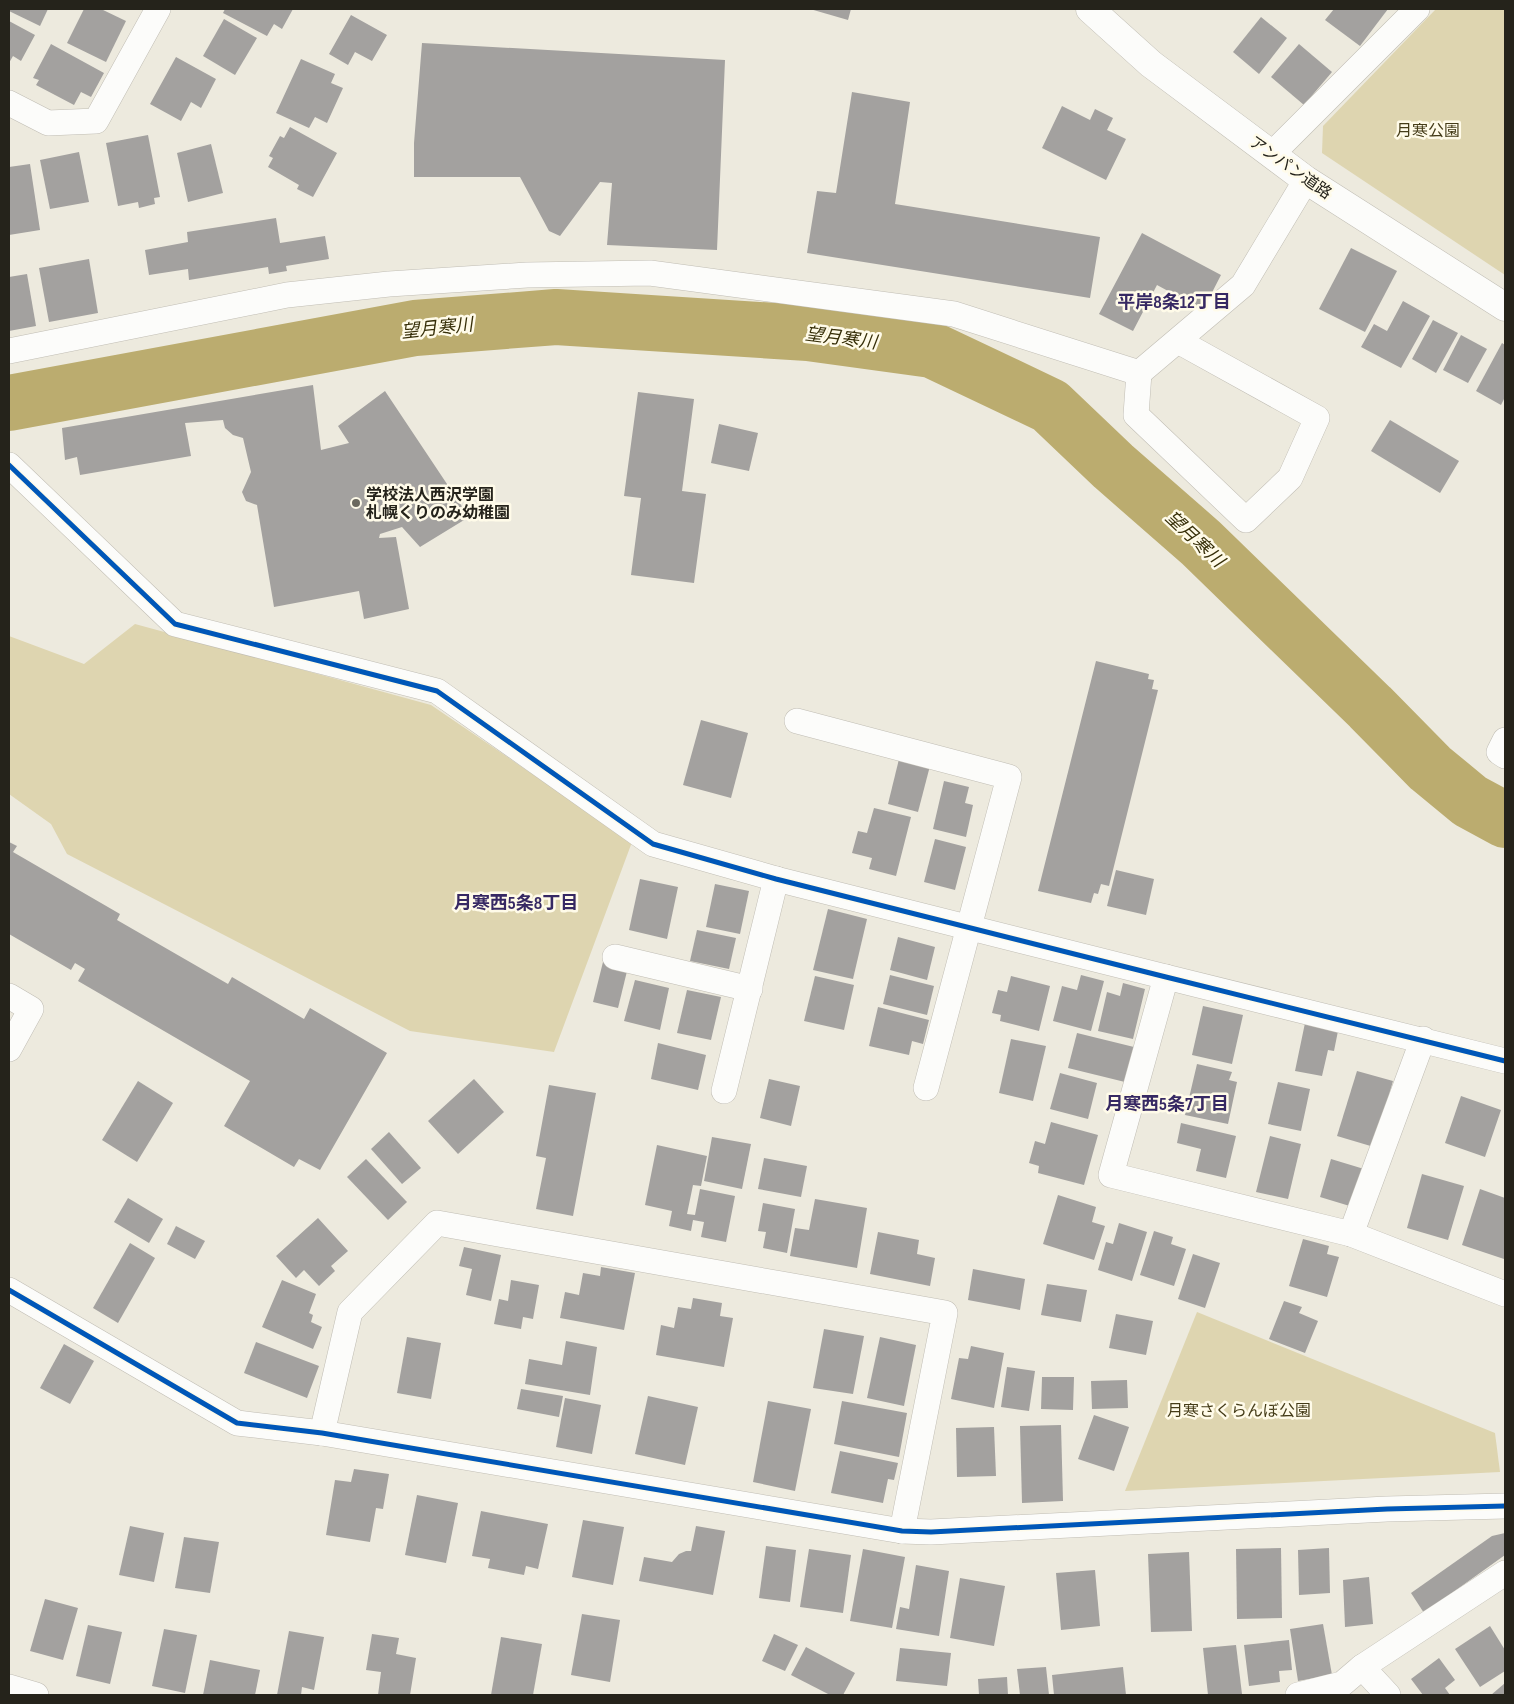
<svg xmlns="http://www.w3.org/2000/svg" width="1514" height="1704" font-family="'Sofia Sans Condensed','Noto Sans JP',sans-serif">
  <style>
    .green { fill: #ded5b0 }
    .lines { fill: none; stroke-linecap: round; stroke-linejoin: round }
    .river { stroke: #bbac6f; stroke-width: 56 }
    .building { fill: #a3a19f }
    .minor-casing { stroke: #c0bdb4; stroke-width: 26 }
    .tertiary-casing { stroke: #c0bdb4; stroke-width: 29 }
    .minor { stroke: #fcfcfa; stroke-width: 25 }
    .tertiary { stroke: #fcfcfa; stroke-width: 28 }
    .cycleway-casing { stroke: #fffbe9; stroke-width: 8 }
    .cycleway { stroke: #0057b8; stroke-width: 5 }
    .poi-dot { fill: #6b695f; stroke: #fffbe9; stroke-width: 2 }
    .labels { text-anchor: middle; stroke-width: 5; stroke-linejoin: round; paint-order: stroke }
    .park-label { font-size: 16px; fill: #453c18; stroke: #fffbe9 }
    .street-label { font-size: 16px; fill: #25231b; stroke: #fffbe9 }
    .poi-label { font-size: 16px; font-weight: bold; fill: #25231b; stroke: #fffbe9; text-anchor: start }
    .neighbourhood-label { font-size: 18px; font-weight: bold; fill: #362863; stroke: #fffbe9 }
    .water-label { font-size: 18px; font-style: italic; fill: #372f09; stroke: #fffbe9 }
  </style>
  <rect width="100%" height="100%" fill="#edeade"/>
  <g class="green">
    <polygon points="1436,9 1505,9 1505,275 1322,153 1323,126"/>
    <polygon points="135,624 431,705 632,842 554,1052 410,1031 67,854 51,824 9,794 9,636 84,664"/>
    <polygon points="1197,1312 1495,1433 1500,1472 1125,1491"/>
  </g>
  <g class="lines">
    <polyline class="river" points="9,403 415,328 556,317 808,333 932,350 1050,406 1113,466 1201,543 1370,707 1430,768 1470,801 1505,820"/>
  </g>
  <g class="building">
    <polygon points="9,9 48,9 40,26 9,11"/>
    <polygon points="84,9 101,9 126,21 106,62 67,43"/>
    <polygon points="225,9 293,9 282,29 274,24 267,36 223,13"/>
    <polygon points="810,9 851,9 848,20"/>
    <polygon points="1334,9 1388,9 1360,46 1325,20"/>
    <polygon points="351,15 387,35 372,61 355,52 348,65 329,54"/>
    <polygon points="1261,17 1287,38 1259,74 1233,52"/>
    <polygon points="224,19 257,38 235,75 203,56"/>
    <polygon points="9,21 35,35 21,61 13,56 9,63"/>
    <polygon points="422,43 725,60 717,250 607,245 612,183 600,182 560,236 549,231 520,177 414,177 414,143"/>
    <polygon points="51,44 104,73 91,97 81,92 74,105 36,85 39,80 33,78"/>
    <polygon points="1299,44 1332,72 1304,105 1271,77"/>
    <polygon points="176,57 216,79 201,108 191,102 181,121 150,104"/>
    <polygon points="301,59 335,74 331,83 343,88 327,123 315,117 309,128 276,113"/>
    <polygon points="852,92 910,102 895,204 1100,237 1090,298 807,253 817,191 836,193"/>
    <polygon points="1062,106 1090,120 1095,109 1113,118 1107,130 1126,139 1106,180 1042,148"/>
    <polygon points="290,127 337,153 313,197 297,189 299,185 268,167 273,158 269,156 280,136 284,138"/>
    <polygon points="148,135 160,197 154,198 155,204 139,208 138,202 118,206 106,143"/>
    <polygon points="211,144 223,193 188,202 177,153"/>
    <polygon points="79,152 89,202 50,209 40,160"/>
    <polygon points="30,164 40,230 9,235 9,167"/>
    <polygon points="276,218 280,243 325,236 329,259 286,266 287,271 269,274 268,267 189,280 188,269 149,275 145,250 188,242 187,232"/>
    <polygon points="1142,233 1221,275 1203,310 1157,285 1133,331 1099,314"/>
    <polygon points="1351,248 1397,271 1365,332 1319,309"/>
    <polygon points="89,259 98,313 49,322 39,268"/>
    <polygon points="27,274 36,326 9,331 9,277"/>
    <polygon points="1403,301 1430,316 1401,368 1361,347 1374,324 1387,331"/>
    <polygon points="1433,320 1458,333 1436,373 1412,359"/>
    <polygon points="1461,335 1487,349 1468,383 1443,370"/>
    <polygon points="1502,343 1505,345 1505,397 1501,405 1476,391"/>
    <polygon points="313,385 321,450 349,443 338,426 385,391 469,517 420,547 402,527 380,534 379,538 396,537 409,609 364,619 359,591 274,607 257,505 246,501 242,492 251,472 243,438 233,435 225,428 223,420 185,423 191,456 80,475 77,457 65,460 62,428"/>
    <polygon points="638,392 694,399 682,491 706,494 694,583 631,575 641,498 624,496"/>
    <polygon points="1390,420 1459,461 1440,493 1371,451"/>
    <polygon points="719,424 758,433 749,471 711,463"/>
    <polygon points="1096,661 1149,674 1148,679 1154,680 1152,689 1158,690 1109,886 1101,884 1098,894 1094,893 1091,903 1038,891"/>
    <polygon points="701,720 748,733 731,798 683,785"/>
    <polygon points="900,755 931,762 918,812 888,804"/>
    <polygon points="944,781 969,787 965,803 973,805 966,837 933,829"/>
    <polygon points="874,808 911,817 896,876 869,869 872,858 852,853 858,831 867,833"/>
    <polygon points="935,839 966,847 955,890 924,882"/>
    <polygon points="9,842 17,846 13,852 120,914 117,920 228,984 232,977 304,1019 310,1008 387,1053 320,1170 299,1159 294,1167 224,1126 250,1081 78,981 85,969 75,963 71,970 9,934"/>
    <polygon points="1116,870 1154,879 1146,915 1107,906"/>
    <polygon points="640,879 678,887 667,939 629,930"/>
    <polygon points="715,884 749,891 740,934 706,927"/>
    <polygon points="828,909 867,919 853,979 813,970"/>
    <polygon points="697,930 736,938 729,969 690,961"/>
    <polygon points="898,937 935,947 927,980 890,970"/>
    <polygon points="603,962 628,967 618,1008 593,1002"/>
    <polygon points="890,975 934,986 927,1015 883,1004"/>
    <polygon points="1081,975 1104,981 1091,1031 1053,1021 1062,986 1077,990"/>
    <polygon points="815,976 854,985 844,1030 804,1021"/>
    <polygon points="1011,976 1050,986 1039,1031 1000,1021 1001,1015 992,1013 998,990 1007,992"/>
    <polygon points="635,980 669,988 660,1030 624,1021"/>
    <polygon points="1123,983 1145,989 1133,1039 1098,1031 1107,992 1120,996"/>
    <polygon points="687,990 721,997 711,1040 677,1033"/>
    <polygon points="1203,1006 1243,1015 1232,1064 1192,1055"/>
    <polygon points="878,1007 929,1020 923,1044 912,1041 909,1055 869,1046"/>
    <polygon points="1305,1023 1338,1031 1334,1051 1328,1050 1322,1076 1295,1071"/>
    <polygon points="1077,1033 1138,1048 1129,1083 1068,1068"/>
    <polygon points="1011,1039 1046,1046 1033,1101 999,1093"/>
    <polygon points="658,1043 706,1055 698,1090 651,1079"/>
    <polygon points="1197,1064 1232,1072 1229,1080 1237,1082 1228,1124 1185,1115"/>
    <polygon points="1357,1071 1393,1081 1374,1147 1337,1136"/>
    <polygon points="1060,1073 1097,1083 1088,1119 1050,1109"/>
    <polygon points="474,1079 504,1112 458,1154 428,1121"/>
    <polygon points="769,1079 800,1086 791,1126 760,1118"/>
    <polygon points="138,1081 173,1103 137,1162 102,1140"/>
    <polygon points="1278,1082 1310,1089 1301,1131 1268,1124"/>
    <polygon points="549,1085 596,1093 573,1216 536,1209 546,1158 536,1156"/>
    <polygon points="1461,1096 1501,1110 1485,1157 1445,1143"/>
    <polygon points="1051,1122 1098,1135 1084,1185 1038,1173 1039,1166 1029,1163 1035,1141 1045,1144"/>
    <polygon points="1181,1123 1236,1136 1226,1178 1196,1171 1201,1149 1177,1143"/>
    <polygon points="389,1132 421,1168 402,1184 371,1149"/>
    <polygon points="1270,1136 1301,1144 1288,1199 1256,1192"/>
    <polygon points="712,1137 751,1144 742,1189 704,1181"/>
    <polygon points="657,1145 707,1156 701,1186 693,1185 687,1214 695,1215 700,1189 735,1196 726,1242 701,1237 704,1222 693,1220 691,1231 669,1226 672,1211 645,1205"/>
    <polygon points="764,1158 807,1166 801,1197 758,1189"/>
    <polygon points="366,1159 407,1202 388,1220 347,1177"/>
    <polygon points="1331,1159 1364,1169 1353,1207 1320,1197"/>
    <polygon points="1422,1174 1464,1186 1448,1240 1407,1228"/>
    <polygon points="1480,1189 1505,1198 1505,1254 1504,1259 1462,1245"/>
    <polygon points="1058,1195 1096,1207 1092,1222 1105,1226 1094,1260 1043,1244"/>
    <polygon points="128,1198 163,1219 149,1243 114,1222"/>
    <polygon points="815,1199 867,1208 857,1268 790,1256 795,1228 809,1230"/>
    <polygon points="763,1203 795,1209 787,1253 763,1248 766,1232 758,1231"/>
    <polygon points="318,1218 348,1251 331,1266 335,1271 319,1286 304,1270 296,1278 276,1256"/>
    <polygon points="1119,1223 1147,1232 1132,1281 1098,1270 1106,1242 1113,1244"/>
    <polygon points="176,1226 205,1241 195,1259 167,1244"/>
    <polygon points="1154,1231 1173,1237 1171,1244 1186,1249 1174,1286 1140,1275"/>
    <polygon points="878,1232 919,1240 917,1254 935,1258 930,1286 870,1274"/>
    <polygon points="1303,1239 1329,1246 1327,1254 1339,1257 1327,1297 1289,1286"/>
    <polygon points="130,1243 155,1258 118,1323 93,1308"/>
    <polygon points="464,1247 501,1255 491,1301 466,1295 472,1269 459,1266"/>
    <polygon points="1193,1254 1220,1263 1205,1308 1178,1299"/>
    <polygon points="601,1267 635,1273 624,1330 560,1318 565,1292 579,1295 583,1273 600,1276"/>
    <polygon points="973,1269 1025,1279 1020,1310 968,1300"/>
    <polygon points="282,1280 316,1294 309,1313 313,1315 311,1322 322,1327 313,1349 262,1327"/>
    <polygon points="511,1280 539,1285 533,1319 523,1317 521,1329 494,1324 499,1299 508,1301"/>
    <polygon points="1047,1284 1087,1290 1081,1322 1041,1315"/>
    <polygon points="693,1298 722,1303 720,1316 733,1318 724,1367 656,1355 661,1325 674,1328 678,1307 691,1309"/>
    <polygon points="1284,1301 1302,1307 1299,1313 1318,1321 1305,1353 1269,1339"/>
    <polygon points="1116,1314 1153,1321 1146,1355 1109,1348"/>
    <polygon points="824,1329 864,1336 853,1394 813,1388"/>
    <polygon points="407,1337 441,1343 431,1399 397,1393"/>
    <polygon points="880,1337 916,1345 904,1406 867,1398"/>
    <polygon points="566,1341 597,1347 590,1395 525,1384 529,1359 562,1365"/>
    <polygon points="256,1342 319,1366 307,1398 244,1373"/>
    <polygon points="64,1344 94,1361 70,1404 40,1388"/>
    <polygon points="971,1346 1004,1353 994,1408 951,1399 959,1358 968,1359"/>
    <polygon points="1007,1367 1035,1371 1029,1411 1001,1407"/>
    <polygon points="1042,1377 1074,1377 1073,1410 1041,1409"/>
    <polygon points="1127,1380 1128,1408 1092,1409 1091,1381"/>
    <polygon points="521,1389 563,1396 559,1417 517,1409"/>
    <polygon points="648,1396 698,1407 685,1465 635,1454"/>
    <polygon points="565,1398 601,1405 592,1454 556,1447"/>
    <polygon points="768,1401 811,1409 795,1491 753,1482"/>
    <polygon points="842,1401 907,1413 899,1457 834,1444"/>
    <polygon points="1094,1415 1129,1427 1114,1471 1078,1459"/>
    <polygon points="1061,1425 1063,1501 1022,1503 1020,1426"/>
    <polygon points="994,1427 996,1476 957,1477 956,1428"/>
    <polygon points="840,1451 898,1463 894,1480 888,1479 883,1503 831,1493"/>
    <polygon points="354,1469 389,1474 383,1509 376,1508 370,1542 326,1535 335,1480 351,1482"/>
    <polygon points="417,1495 458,1503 446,1563 405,1555"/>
    <polygon points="481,1511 548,1524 538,1569 526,1566 524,1575 488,1568 490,1559 472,1556"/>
    <polygon points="583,1520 624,1527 613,1585 572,1577"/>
    <polygon points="130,1526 164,1533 154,1582 119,1575"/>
    <polygon points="696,1526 725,1531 713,1595 639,1581 644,1557 672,1562 679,1554 686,1551 691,1551"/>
    <polygon points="1505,1533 1505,1555 1424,1613 1411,1593 1492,1536"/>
    <polygon points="184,1537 219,1542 210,1593 175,1588"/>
    <polygon points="766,1546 796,1550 790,1602 759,1598"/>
    <polygon points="1281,1548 1282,1618 1237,1619 1236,1549"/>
    <polygon points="1329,1548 1330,1593 1299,1595 1298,1550"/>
    <polygon points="809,1549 851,1555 843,1613 800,1607"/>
    <polygon points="863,1549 905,1557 892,1628 850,1621"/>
    <polygon points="1189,1552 1192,1631 1151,1632 1148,1554"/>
    <polygon points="916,1565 949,1571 939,1636 896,1629 900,1607 909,1609"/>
    <polygon points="1095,1570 1100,1626 1061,1630 1056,1573"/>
    <polygon points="1369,1577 1373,1624 1345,1627 1343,1580"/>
    <polygon points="960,1578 1005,1586 994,1646 950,1638"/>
    <polygon points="45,1599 78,1608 63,1660 30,1651"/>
    <polygon points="582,1614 620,1620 610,1682 571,1675"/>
    <polygon points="1323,1624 1332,1675 1298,1681 1290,1629"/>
    <polygon points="88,1625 122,1632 110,1684 76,1676"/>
    <polygon points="1490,1626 1505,1650 1505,1671 1480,1687 1455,1649"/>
    <polygon points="164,1629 197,1635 185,1693 152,1686"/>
    <polygon points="289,1631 324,1637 314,1690 302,1687 301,1695 277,1695"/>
    <polygon points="372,1634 399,1638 396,1654 416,1658 410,1695 378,1695 381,1672 366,1670"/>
    <polygon points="774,1634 798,1645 785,1671 762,1661"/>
    <polygon points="501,1637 542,1644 533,1695 491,1695"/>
    <polygon points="1289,1640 1292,1670 1279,1671 1280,1682 1249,1686 1244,1645"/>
    <polygon points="1236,1645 1242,1694 1208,1695 1203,1648"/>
    <polygon points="806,1647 855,1673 843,1695 830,1695 791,1675"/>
    <polygon points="900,1648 951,1653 947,1686 896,1681"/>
    <polygon points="1439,1658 1455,1680 1445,1688 1450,1695 1423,1695 1411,1679"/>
    <polygon points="210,1660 260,1670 255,1695 203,1695"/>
    <polygon points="1046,1667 1049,1695 1020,1695 1017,1669"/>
    <polygon points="1123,1667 1126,1695 1054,1695 1052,1675"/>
    <polygon points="1007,1677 1008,1695 979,1695 978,1679"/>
    <polygon points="1505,1683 1505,1695 1491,1695"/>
  </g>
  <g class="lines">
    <defs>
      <g id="minor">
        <polyline points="9,103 48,123 96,121 158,9"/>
        <polyline points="1272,154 1417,9"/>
        <polyline points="9,351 287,295 389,284 527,275 650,273 954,314 1139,373 1243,285 1306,180"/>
        <polyline points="1139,373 1136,415 1246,520 1290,478 1317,418 1178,341"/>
        <polyline points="9,465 175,624 437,691 653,844 776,879 1166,977 1505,1061"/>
        <polyline points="797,721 1009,777 926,1088"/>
        <polyline points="1505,740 1499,752 1505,756"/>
        <polyline points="615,957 750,989"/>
        <polyline points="1166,977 1111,1175 1351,1234 1505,1294"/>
        <polyline points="9,996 31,1009 9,1049"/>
        <polyline points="724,1091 776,879"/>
        <polyline points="1351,1234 1423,1039"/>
        <polyline points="9,1290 237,1423 322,1433 902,1531 931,1532 1387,1509 1505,1506"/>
        <polyline points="322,1433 350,1312 437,1223 945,1313 902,1531"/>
        <polyline points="1362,1667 1388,1695"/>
        <polyline points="9,1687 36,1695"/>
        <polyline points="1298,1695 1342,1684 1362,1667 1505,1573"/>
      </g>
      <polyline id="tertiary" points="1090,9 1151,64 1306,180 1505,307"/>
    </defs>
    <use href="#minor" class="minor-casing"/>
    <use href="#tertiary" class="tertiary-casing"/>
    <use href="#minor" class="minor"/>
    <use href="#tertiary" class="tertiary"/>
    <defs>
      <g id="cycleway">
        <polyline points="9,465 175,624 437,691 653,844 776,879 1166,977 1505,1061"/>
        <polyline points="9,1290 237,1423 322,1433 902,1531 931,1532 1387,1509 1505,1506"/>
      </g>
    </defs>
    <use href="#cycleway" class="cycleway-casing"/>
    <use href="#cycleway" class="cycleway"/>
  </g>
  <circle class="poi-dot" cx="356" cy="503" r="5"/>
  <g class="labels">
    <g class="park-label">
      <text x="1428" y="136">月寒公園</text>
      <text x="1239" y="1416">月寒さくらんぼ公園</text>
    </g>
    <g class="street-label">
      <text transform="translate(1291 167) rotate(35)" y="6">アンパン道路</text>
    </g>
    <g class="poi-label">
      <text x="366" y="500">学校法人西沢学園<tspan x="366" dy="18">札幌くりのみ幼稚園</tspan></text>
    </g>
    <g class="neighbourhood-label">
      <text x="1174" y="308">平岸8条12丁目</text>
      <text x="516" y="909">月寒西5条8丁目</text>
      <text x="1167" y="1110">月寒西5条7丁目</text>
    </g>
    <g class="water-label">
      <text transform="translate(437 328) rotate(-6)" y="6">望月寒川</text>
      <text transform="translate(841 338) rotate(7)" y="6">望月寒川</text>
      <text transform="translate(1195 539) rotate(43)" y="6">望月寒川</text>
    </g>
  </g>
  <rect width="1514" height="1704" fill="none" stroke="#25231b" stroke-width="20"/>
</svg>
